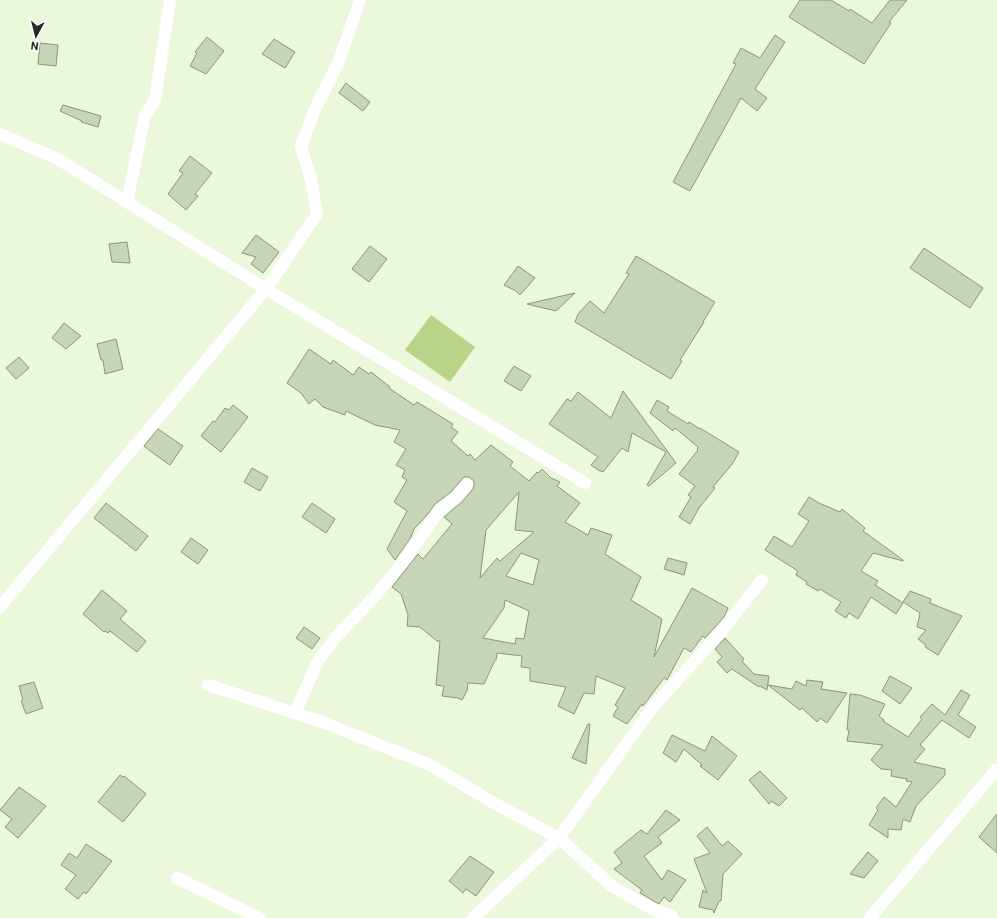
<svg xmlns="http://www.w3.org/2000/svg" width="997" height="918" font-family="Roboto,sans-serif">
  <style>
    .green { fill: #b7d488 }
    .building { fill: #c8d4b7; stroke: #8b967b; fill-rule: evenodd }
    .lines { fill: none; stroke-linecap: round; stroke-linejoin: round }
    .street { stroke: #fff; stroke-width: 12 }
  </style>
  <rect width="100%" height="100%" fill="#ecf8db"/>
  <polygon class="green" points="431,315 475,347 450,382 405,350"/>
  <g class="building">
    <polygon points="800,0 831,0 849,11 850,9 872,23 890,0 907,0 889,22 891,23 864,64 789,17"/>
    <polygon points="775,35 785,42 755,89 767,98 757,111 741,98 690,191 673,182 736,64 733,63 741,48 760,58"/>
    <polygon points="207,37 224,51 206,74 190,66 197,53 195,52"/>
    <polygon points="274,39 295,52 285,68 262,54"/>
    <polygon points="40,43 58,45 56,66 38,64"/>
    <polygon points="346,83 370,102 363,111 339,93"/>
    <polygon points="63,105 101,116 98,127 81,122 82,121 60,111"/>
    <polygon points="190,156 212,173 195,194 198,196 186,210 168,194 183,173 179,171"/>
    <polygon points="256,235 279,252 263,273 251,264 256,257 242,253"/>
    <polygon points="127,242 130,263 112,262 109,244"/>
    <polygon points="370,246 387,259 369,282 352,269"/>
    <polygon points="924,248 983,288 970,308 910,268"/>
    <polygon points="636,256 715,302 703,322 704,322 680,360 682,361 671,379 575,322 578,314 590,301 604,313 629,274 626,273"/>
    <polygon points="518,266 535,278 520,295 516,291 504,285"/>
    <polygon points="575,293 556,311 527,304"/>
    <polygon points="64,323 81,336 66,349 52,338"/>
    <polygon points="116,339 123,369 105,374 103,360 101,360 97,344"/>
    <path d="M 309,349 L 331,364 L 333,360 L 353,375 L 359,367 L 369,374 L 371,372 L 390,387 L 389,388 L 414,405 L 417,402 L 453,424 L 451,427 L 458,432 L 451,441 L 468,456 L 470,454 L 475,460 L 491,445 L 513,462 L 510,466 L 529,481 L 537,472 L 538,473 L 542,469 L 551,478 L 560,482 L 557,486 L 580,503 L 565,522 L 588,535 L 591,528 L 612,535 L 605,554 L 641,577 L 631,600 L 662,619 L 654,657 L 692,588 L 728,608 L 724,617 L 705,638 L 703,636 L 691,652 L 684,648 L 667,680 L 664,678 L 643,706 L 642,704 L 627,724 L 613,716 L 618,707 L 615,705 L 625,688 L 596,676 L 594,694 L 584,693 L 574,714 L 558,706 L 566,687 L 530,681 L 530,668 L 521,667 L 522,656 L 497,653 L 496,660 L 495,660 L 484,684 L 468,683 L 467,691 L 462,700 L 458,698 L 442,696 L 444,686 L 436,685 L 440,641 L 437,641 L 420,627 L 407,626 L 408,615 L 401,594 L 392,587 L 418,554 L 423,559 L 452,524 L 444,517 L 462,502 L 473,489 L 474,485 L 474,481 L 469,477 L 464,477 L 451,492 L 435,504 L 427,515 L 414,529 L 411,537 L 395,560 L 387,549 L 407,511 L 394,502 L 407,480 L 402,477 L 405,470 L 396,465 L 406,449 L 394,442 L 400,430 L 375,425 L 346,411 L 345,415 L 323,407 L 315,399 L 309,404 L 301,393 L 287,383 ZM 519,492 L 515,530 L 534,532 L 500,561 L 497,558 L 480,578 L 486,530 ZM 521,553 L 539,560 L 533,585 L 506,576 ZM 505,600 L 529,611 L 524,639 L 516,638 L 515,644 L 483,638 L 504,608 Z"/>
    <polygon points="19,357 29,368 16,379 6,368"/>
    <polygon points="514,366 531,376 521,391 504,381"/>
    <polygon points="623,391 676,463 649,486 647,485 666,452 632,433 628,452 622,448 603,472 598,470 591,465 598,457 549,424 567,399 571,401 578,392 611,418"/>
    <polygon points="657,400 669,407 667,411 688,424 689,422 700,429 700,428 739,452 733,463 713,487 715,488 699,508 690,524 679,517 691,497 688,495 695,486 679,474 698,450 697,449 698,447 675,428 673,431 650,413"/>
    <polygon points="233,405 248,417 221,452 201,436 213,421 215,422 225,408 229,410"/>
    <polygon points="158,429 183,446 170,465 157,456 144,446"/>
    <polygon points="252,468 268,477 260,491 244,482"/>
    <polygon points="809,497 819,503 840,512 842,509 865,528 863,531 903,560 903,561 873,553 861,571 878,581 875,585 903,603 896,614 871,597 858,619 849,613 846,618 835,611 841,602 820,589 818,591 806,584 807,582 796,575 798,571 765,550 774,536 792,547 809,521 798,514"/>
    <polygon points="106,503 148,536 136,551 94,518"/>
    <polygon points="312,503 335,519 326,533 302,517"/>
    <polygon points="191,538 208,550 198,564 181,552"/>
    <polygon points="668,558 687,563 684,575 664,569"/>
    <polygon points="102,590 127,611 120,619 146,641 137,652 110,631 108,633 105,631 104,632 83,614"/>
    <polygon points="910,591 931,599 930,603 962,616 938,655 925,647 926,645 918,639 926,630 917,627 920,613 903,602"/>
    <polygon points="304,627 320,638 312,649 296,638"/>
    <polygon points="725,638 744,659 742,661 754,674 769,676 767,690 760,686 759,687 732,669 727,673 717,662 722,657 715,649"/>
    <polygon points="890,676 912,688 900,704 882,691"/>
    <polygon points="807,680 823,682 821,689 847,693 827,723 820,718 817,722 802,708 800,710 768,685 792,689 796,681 806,686"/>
    <polygon points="34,682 43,708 26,714 21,701 23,700 19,686"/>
    <polygon points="961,690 970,695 958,715 976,727 969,738 942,720 920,745 925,749 914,762 945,769 945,775 916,806 910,822 903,819 901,830 888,829 888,838 869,825 878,810 876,808 884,797 896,807 912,782 906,781 907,779 891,776 892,770 881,769 871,760 883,745 847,741 849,730 847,730 850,694 860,695 885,704 879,716 884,720 883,721 908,737 922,719 920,717 932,704 945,715"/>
    <polygon points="588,724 590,724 586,764 572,758"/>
    <polygon points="672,735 705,751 712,736 737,756 718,780 700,766 702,765 684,749 676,762 663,753"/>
    <polygon points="760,771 787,798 779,806 771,801 769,804 749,780"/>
    <polygon points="120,775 123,777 124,776 146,794 123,822 98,802"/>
    <polygon points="19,787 46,806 18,838 5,827 12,819 0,810"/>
    <polygon points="666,810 680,820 658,837 662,843 644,856 662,880 668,870 686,880 670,902 664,897 659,904 640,893 642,890 614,869 622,863 614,852 641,830 647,834"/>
    <polygon points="997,814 997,853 979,837"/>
    <polygon points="707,827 722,846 728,841 742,854 723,874 721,901 719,901 714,913 713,910 699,907 703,890 707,893 694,859 710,853 697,836"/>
    <polygon points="86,844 112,861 86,894 84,892 78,899 65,889 76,875 61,865 69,853 77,858"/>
    <polygon points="868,852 878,861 864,878 850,874"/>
    <polygon points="470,856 494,872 476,896 466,889 463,893 449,881"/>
  </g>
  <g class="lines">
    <g class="street">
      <polyline points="0,134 58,159 266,289 585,483"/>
      <polyline points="127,202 145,115 155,100 170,0"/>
      <polyline points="0,607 266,289 317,214 311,180 301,146 316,107 339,61 360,0"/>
      <polyline points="208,685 322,722 430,765 501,807 559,838 613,887 656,911 670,915 673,918"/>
      <polyline points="295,713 318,661 336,637 376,595 403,562 440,510 456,497 467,484"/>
      <polyline points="177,878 259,918"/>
      <polyline points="473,918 559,838 652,708 720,633 762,580"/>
      <polyline points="870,918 997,769"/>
    </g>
  </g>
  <g transform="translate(36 36) rotate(187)" stroke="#ffffff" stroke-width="3" paint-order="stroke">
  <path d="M0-3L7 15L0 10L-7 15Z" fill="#252a1f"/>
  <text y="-6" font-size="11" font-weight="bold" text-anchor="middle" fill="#252a1f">N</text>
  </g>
</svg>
